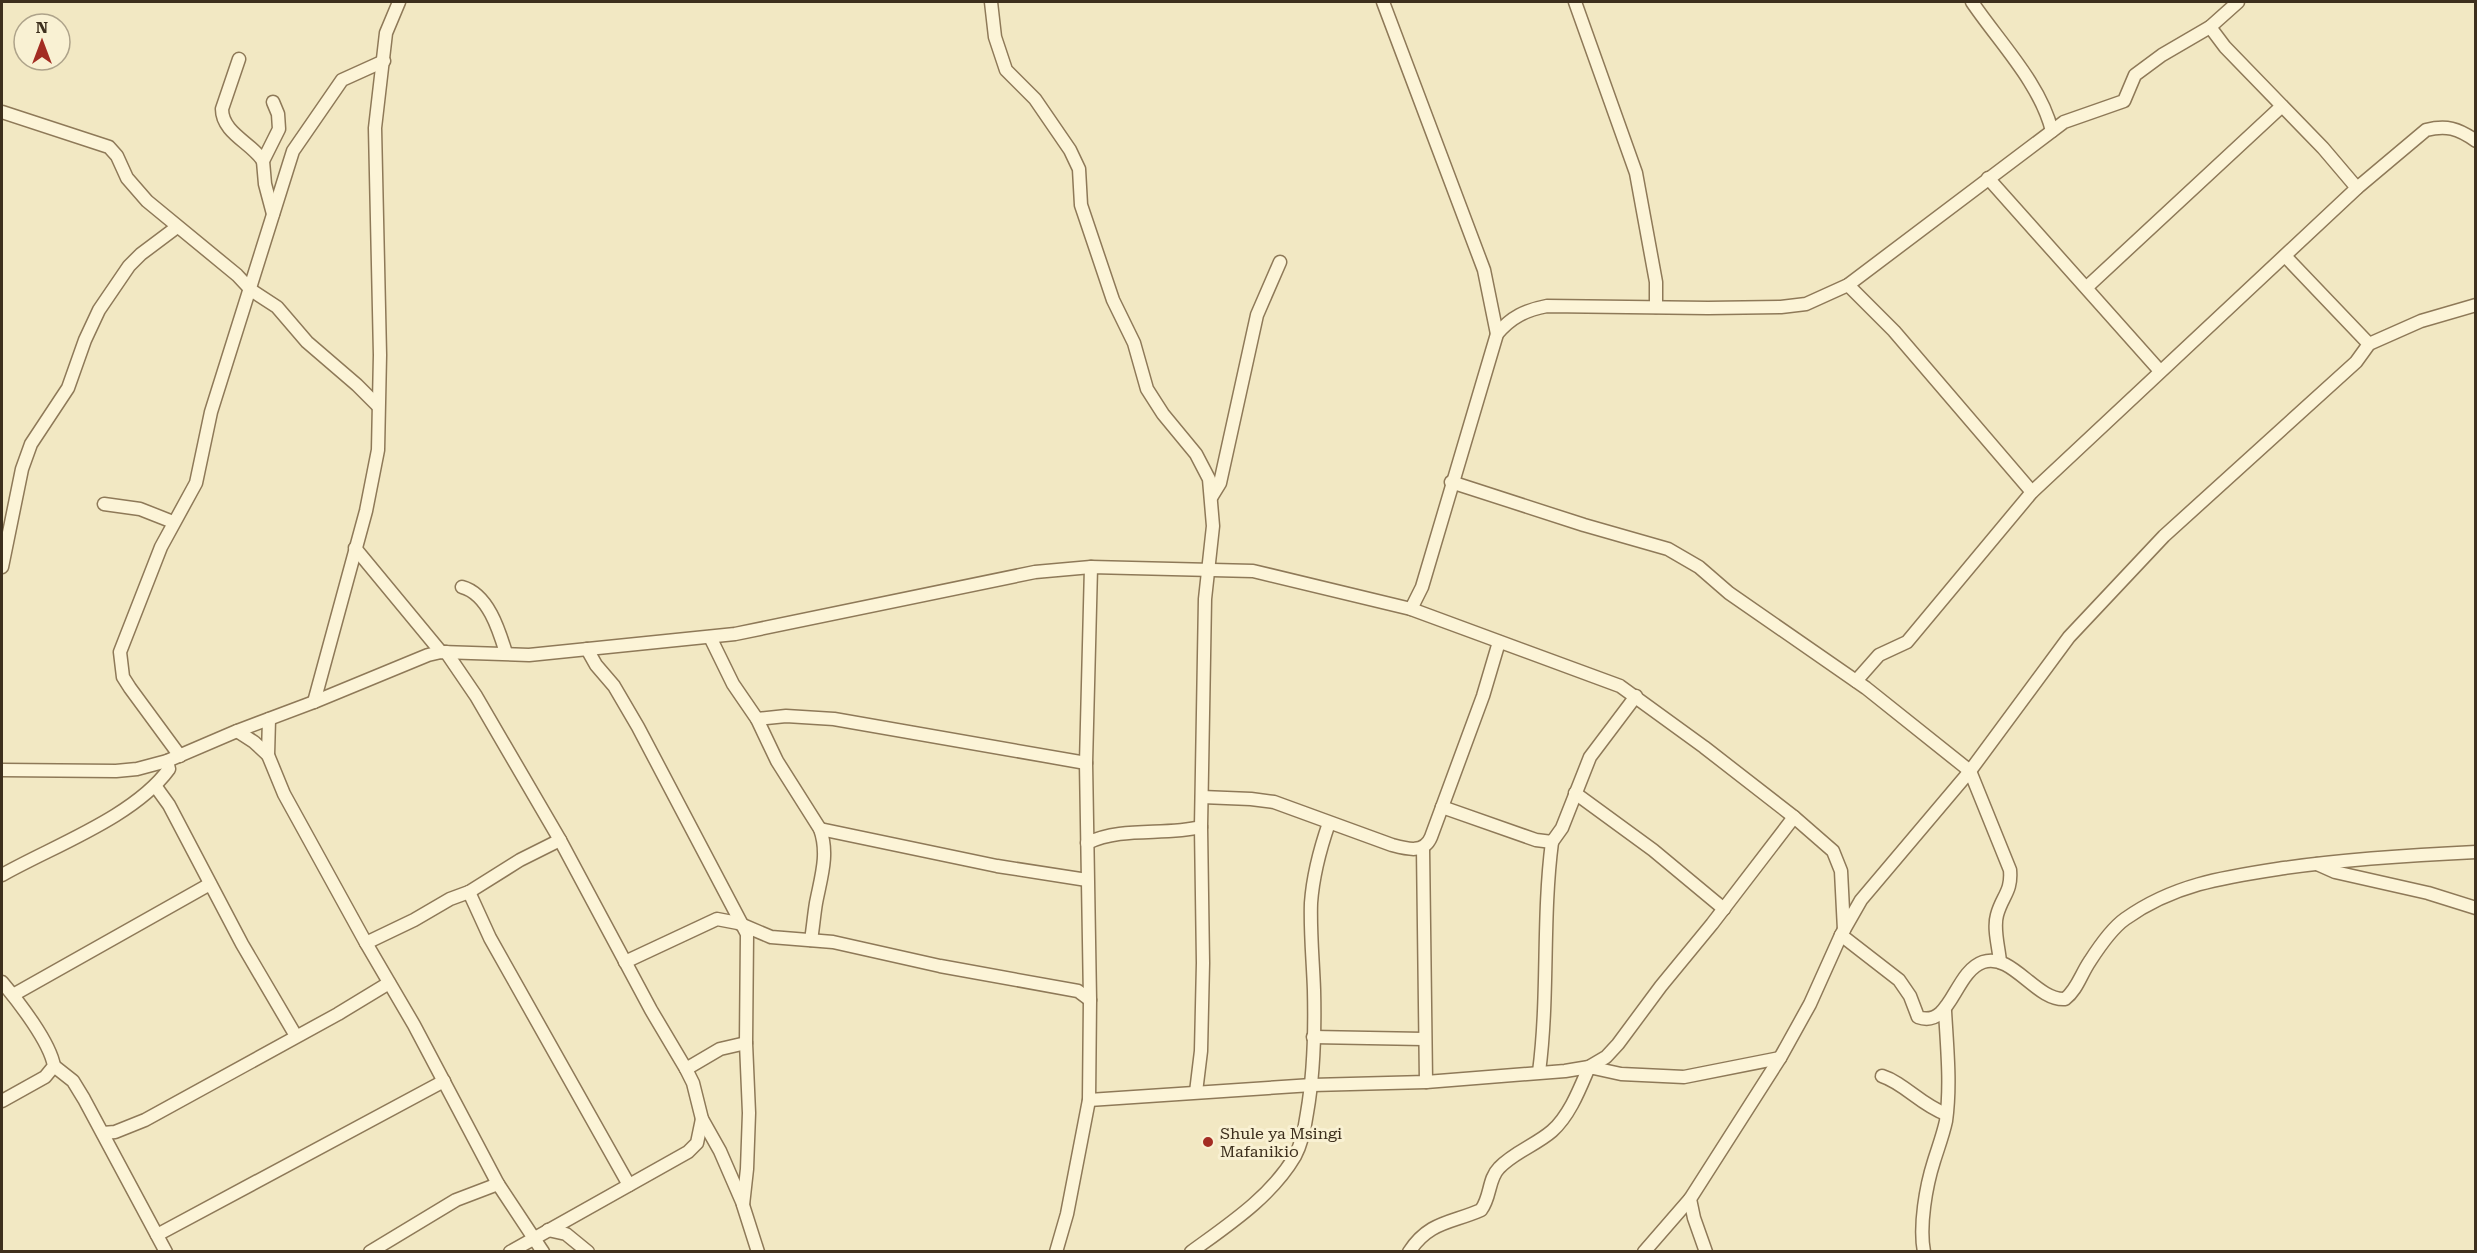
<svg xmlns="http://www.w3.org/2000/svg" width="2477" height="1253" font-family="'Roboto Serif',serif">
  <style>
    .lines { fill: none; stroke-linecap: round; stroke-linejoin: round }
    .minor-casing { stroke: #8e7958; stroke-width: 15 }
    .minor { stroke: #fcf4d7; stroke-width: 12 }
    .poi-dot { fill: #a32c22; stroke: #f9f1d3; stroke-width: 2 }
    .labels { text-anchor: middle; stroke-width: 6; stroke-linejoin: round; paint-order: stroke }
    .poi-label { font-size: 16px; fill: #3d2f1d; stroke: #f9f1d3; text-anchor: start }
  </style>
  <rect width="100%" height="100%" fill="#f2e8c3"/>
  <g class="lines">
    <defs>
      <g id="minor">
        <polyline points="991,2 995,37 1006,70 1035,99 1070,150 1079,169 1081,205 1113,300 1134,343 1147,389 1163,414 1196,454 1209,479 1213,526 1205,599 1201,827 1203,963 1201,1051 1196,1092"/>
        <polyline points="1383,2 1484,270 1497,334"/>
        <polyline points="1575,2 1636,173 1656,282 1656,307"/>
        <path d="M 1972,2 C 1999,42 2040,83 2052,131"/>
        <polyline points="2210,27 2225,47 2323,148 2357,188"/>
        <path d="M 239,59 L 222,109 C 222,133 252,143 263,161"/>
        <polyline points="2,112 109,147 117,156 127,178 147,201 237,275 251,290 277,307 307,342 357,385 377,405"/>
        <polyline points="1988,178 2160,371"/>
        <polyline points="273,214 265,184 263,161 279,129 278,114 273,102"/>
        <polyline points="2285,256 2369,344"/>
        <polyline points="1848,285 1894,331 2032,492"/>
        <polyline points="2087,287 2282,106"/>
        <path d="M 1451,482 L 1584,525 L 1668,549 L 1699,567 L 1729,593 L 1866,688 L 1970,771 L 2010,870 C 2012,892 2002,896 1997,915 C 1993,929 1999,948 2000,962"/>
        <polyline points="1212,496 1220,483 1257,315 1280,262"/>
        <polyline points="104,504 140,509 173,522"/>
        <polyline points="355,548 441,652"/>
        <polyline points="2,567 22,469 31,444 68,388 85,340 99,310 129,266 141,254 177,227"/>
        <path d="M 462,587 C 488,594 499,630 506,653"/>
        <path d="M 1411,609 L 1422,587 L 1497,334 C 1511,317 1526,310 1547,306 L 1708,308 L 1781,307 L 1806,304 L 1848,285 L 2064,122 L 2124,101 L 2135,75 L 2162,55 L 2210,27 L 2238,2"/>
        <path d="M 710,637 L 733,684 L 757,719 L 777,761 L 820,829 C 829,854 821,877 816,903 C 814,915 813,928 811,940"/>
        <polyline points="587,649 596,665 614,686 638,727 747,934 746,1043 749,1113 747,1169 743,1205 758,1252"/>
        <polyline points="446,652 476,696 560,840 651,1010 686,1069 693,1083 702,1119 720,1151 743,1204"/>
        <path d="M 1856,681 L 1879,655 L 1907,642 L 2032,492 L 2357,188 L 2426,130 C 2446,125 2458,128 2476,141"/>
        <polyline points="314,702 366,511 378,450 380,355 375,128 386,33 399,2"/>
        <polyline points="269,719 268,755 284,794 366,943 414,1025 498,1184 543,1252"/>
        <polyline points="757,719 786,716 834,719 1086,763"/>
        <polyline points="237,731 254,742 268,755"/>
        <polyline points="180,756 130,688 123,677 120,652 161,547 196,483 211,412 293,151 342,80 384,61"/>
        <polyline points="2,770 116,771 137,769 167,761 237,731 314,702 428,655 441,652 529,655 735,634 1035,572 1091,567 1253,571 1411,609 1620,686 1704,747 1794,817 1833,851 1841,871 1844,930"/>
        <polyline points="156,787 169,805 242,944 296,1036"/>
        <polyline points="1575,793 1653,850 1724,909"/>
        <path d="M 1202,797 L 1251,799 L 1274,802 L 1392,845 C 1407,849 1424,854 1431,837 L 1483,696 L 1499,642"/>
        <polyline points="1442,807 1536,840 1552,842 1562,828 1590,757 1636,696"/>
        <polyline points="820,829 997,866 1087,880"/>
        <path d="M 1087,843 C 1123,826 1163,836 1201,827"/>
        <polyline points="1423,848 1426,1082"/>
        <polyline points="2317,864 2335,872 2428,893 2476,908"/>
        <path d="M 2,875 C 53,846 134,817 169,769 L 167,761"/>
        <polyline points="469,892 490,938 629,1185"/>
        <path d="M 1841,935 L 1899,980 L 1910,996 L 1918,1017 C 1951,1029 1954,972 1983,962 C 2012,952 2036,1001 2065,999 C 2077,990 2081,974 2090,961 C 2099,947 2111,929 2125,919 C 2174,884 2225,877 2284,868 C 2348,859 2411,855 2476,852"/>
        <polyline points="366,943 414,920 450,899 469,892 520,860 560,840"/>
        <polyline points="625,962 717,919 738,923 771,937 833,942 940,966 1078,991 1090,1000"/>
        <path d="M 2,982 C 18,1001 50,1042 54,1066 L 45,1077 L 2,1101"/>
        <polyline points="13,995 210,884"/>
        <polyline points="1313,1037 1424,1039"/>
        <polyline points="54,1066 73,1081 84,1099 166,1252"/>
        <polyline points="686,1069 720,1049 746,1043"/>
        <path d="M 1539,1072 C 1549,996 1542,919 1552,842"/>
        <path d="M 1882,1076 C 1904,1083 1921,1105 1946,1114"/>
        <polyline points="1089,1100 1312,1085 1426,1082 1565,1071 1589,1067 1606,1057 1618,1044 1661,986 1712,924 1794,817"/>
        <polyline points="103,1133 115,1132 145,1120 338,1014 389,983"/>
        <polyline points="548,1230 566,1234 588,1252"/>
        <polyline points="157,1235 444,1081"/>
        <polyline points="370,1252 456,1200 498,1184"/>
        <polyline points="510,1252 688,1152 697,1143 702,1119"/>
        <polyline points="1056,1252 1067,1214 1089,1100 1090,1000 1086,763 1091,567"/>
        <path d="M 1191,1252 C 1228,1225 1271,1197 1295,1156 C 1302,1143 1305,1127 1307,1113 C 1314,1073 1315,1030 1314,990 C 1313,961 1310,932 1311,903 C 1313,875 1320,849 1329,823"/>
        <path d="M 1409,1252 C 1429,1221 1452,1223 1481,1210 C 1491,1197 1488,1179 1499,1168 C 1514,1152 1536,1145 1552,1131 C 1570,1115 1580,1088 1589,1067 L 1621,1074 L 1684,1077 L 1780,1058"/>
        <polyline points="1644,1252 1690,1199"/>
        <polyline points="1706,1252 1694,1218 1690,1199 1780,1058 1810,1004 1841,935 1861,900 1970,771 2069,637 2164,536 2356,362 2369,344 2421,321 2476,305"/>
        <path d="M 1924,1252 C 1919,1226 1926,1186 1934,1161 C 1938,1148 1943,1135 1946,1121 C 1951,1085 1947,1047 1945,1011"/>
      </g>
    </defs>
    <use href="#minor" class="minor-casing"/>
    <use href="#minor" class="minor"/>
  </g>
  <circle class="poi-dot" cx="1208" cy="1142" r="6"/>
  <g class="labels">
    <g class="poi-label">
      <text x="1220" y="1139">Shule ya Msingi<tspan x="1220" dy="18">Mafanikio</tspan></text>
    </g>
  </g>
  <rect width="2477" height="1253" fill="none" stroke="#3d2f1d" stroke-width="6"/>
  <g transform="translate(42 42)"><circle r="28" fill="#f9f1d3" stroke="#aea38a" stroke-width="1.5"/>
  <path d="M0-4.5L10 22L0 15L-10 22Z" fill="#a32c22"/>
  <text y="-9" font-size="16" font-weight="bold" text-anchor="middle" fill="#3d2f1d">N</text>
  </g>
</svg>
